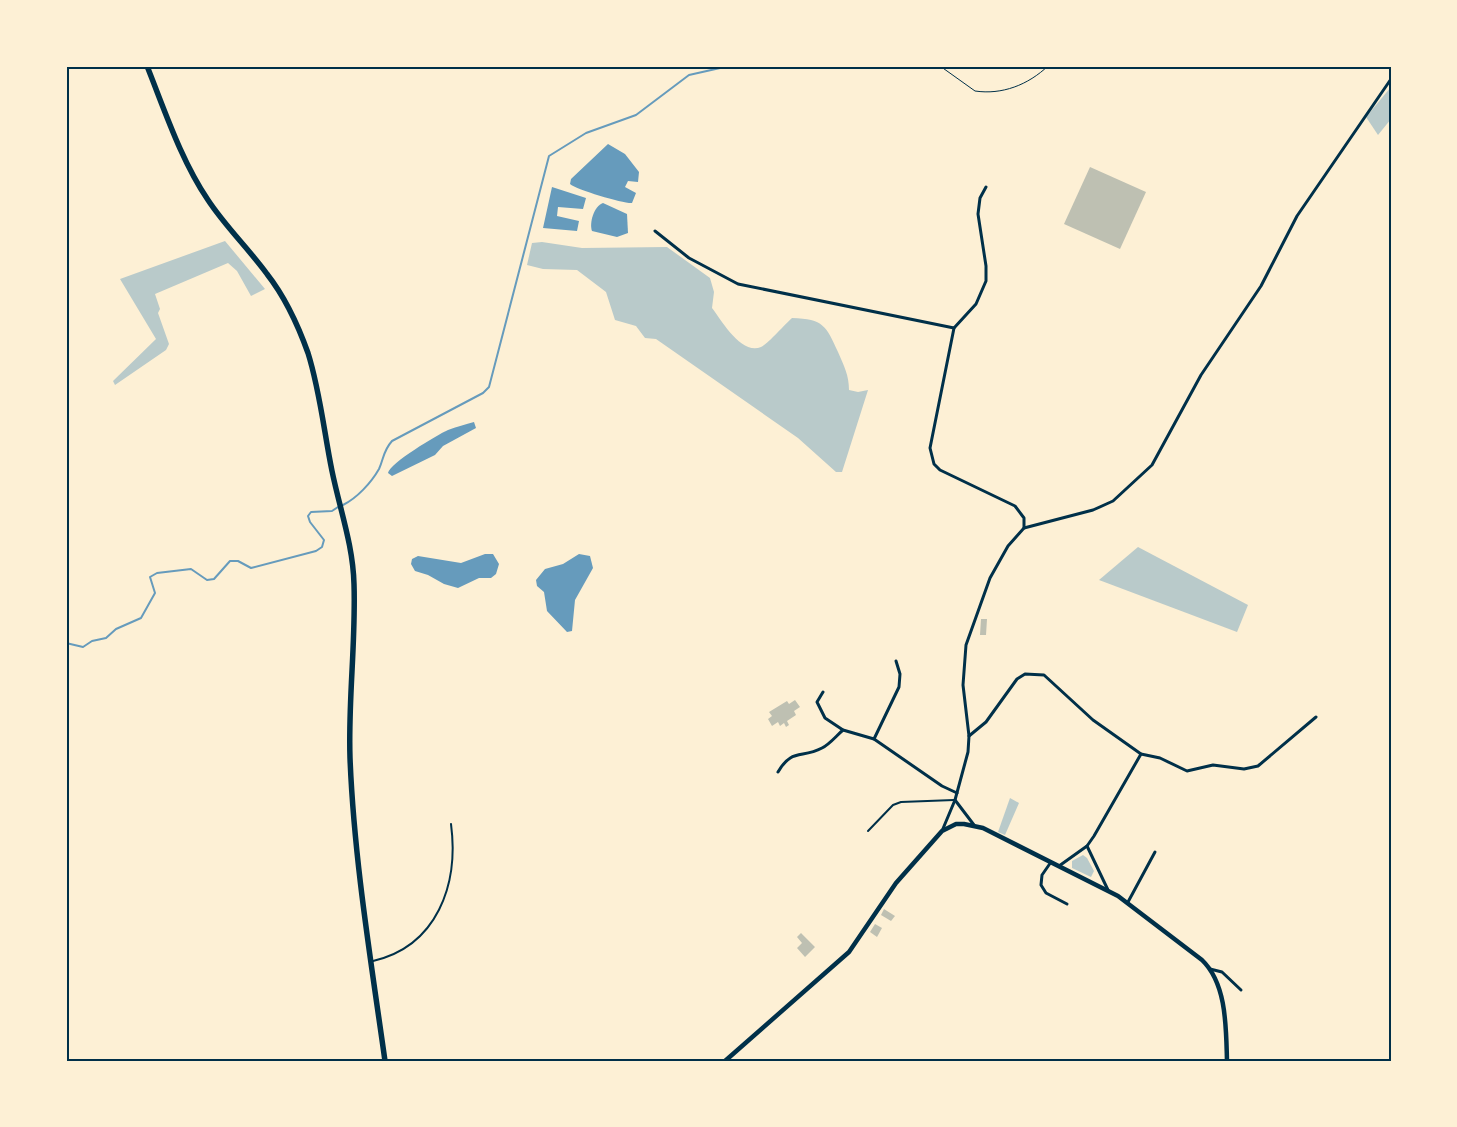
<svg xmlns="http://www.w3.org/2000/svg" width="1457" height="1127" font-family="Mulish,sans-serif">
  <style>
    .green { fill: #b9caca }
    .water { fill: #669bbc }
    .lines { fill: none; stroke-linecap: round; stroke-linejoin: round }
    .stream { stroke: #669bbc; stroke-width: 2 }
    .building { fill: #bec0b2 }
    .path { stroke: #003049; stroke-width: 1 }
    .service { stroke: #003049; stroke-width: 2 }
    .minor { stroke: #003049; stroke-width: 3 }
    .tertiary { stroke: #003049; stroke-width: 4.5 }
    .trunk { stroke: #003049; stroke-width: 5.5 }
    .neatline { fill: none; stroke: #003049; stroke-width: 2 }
  </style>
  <rect width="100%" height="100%" fill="#fdf0d5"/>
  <g class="green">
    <polygon points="1391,87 1391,119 1378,135 1366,117"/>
    <polygon points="225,241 265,289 251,296 237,271 228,263 155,294 160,309 158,313 169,344 166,350 115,385 113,381 156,339 120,279"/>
    <path d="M 542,242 L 582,248 L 667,247 L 710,278 L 714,292 L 712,308 C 722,321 741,355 761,347 C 768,344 785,324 792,318 C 824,319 826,326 838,352 C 844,366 849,375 849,390 L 858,392 L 868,390 L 842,472 L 836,472 L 798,438 L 656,339 L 645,338 L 636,326 L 615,320 L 606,292 L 577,270 L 543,269 L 527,265 L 532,243 Z"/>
    <polygon points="1138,547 1248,605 1237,632 1099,580"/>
    <polygon points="1010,798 1019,803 1005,835 998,832"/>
    <polygon points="1083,855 1087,858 1094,871 1091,877 1072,868 1072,861"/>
  </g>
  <g class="water">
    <path d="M 608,144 L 625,154 L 639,172 L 638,182 L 628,181 L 625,187 L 636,193 L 632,203 C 625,204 577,190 570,184 L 571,179 Z"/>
    <polygon points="552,187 586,198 583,209 558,207 557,216 579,221 577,231 543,228"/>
    <path d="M 603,203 L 627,214 L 628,233 L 617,237 L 592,231 C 589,223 594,206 603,203 Z"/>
    <path d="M 474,422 L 476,428 L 443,446 L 435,455 L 392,476 L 388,473 C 390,463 437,435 448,430 C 456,427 466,424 474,422 Z"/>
    <polygon points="485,554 493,554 499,564 496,574 491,578 479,578 458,588 444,584 428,575 415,571 411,564 412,559 418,556 461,563"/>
    <polygon points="579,554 590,556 593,568 575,600 572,631 567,632 547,611 544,592 537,586 536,580 545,569 563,564"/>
  </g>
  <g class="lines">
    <g class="stream">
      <path d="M 343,505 C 357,498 371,483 379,469 C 384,458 383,451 392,441 L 483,393 L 489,387 L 549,156 L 586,133 L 636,115 L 689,75 L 729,66"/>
      <polyline points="66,643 83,647 92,641 106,638 116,629 141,618 155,593 150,577 157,573 191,569 207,580 214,579 230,561 238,561 251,568 316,551 322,547 324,540 310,522 308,516 311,512 332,511 338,507"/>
    </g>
  </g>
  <g class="building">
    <polygon points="1090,167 1146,192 1120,249 1064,224"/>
    <polygon points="981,619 987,619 986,635 980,635"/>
    <polygon points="795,700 800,707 794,711 796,715 787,721 789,725 786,727 784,723 780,726 778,722 772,726 768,719 772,716 769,712 787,701 789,704"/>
    <polygon points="884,909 895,916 891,921 881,915"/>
    <polygon points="875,924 882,928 877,937 870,932"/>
    <polygon points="801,933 815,947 805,957 797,948 802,943 797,937"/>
  </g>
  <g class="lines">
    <path class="path" d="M 940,66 L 975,91 C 1002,95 1028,85 1048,66"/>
    <g class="service">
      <polyline points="868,831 893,805 901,802 954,800"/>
      <path d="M 373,961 C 437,946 459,885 451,824"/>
    </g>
    <g class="minor">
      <polyline points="986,187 980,198 978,214 986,266 986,281 976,304 954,328 930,448 934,464 940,470 1015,506 1024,518 1024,528"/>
      <polyline points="655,231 689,258 738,284 954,328"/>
      <polyline points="823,692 817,702 825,718 843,730 874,739 942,786 957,793"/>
      <polyline points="969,736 986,722 1017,679 1025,674 1044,675 1093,720 1141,754 1160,758 1187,771 1213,765 1244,769 1258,766 1316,717"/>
      <polyline points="874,739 899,687 900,674 896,661"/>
      <path d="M 778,772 C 792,748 801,759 822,748 C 830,744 836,736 843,730"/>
      <polyline points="955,800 974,825"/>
      <polyline points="942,831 955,800 968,752 969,736 963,685 966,645 990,578 1008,546 1024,528 1093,510 1113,501 1152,465 1201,375 1261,286 1297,216 1391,79"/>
      <polyline points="1087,846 1108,890"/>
      <polyline points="1051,862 1042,875 1041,885 1046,893 1067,904"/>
      <polyline points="1059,866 1087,846 1094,836 1141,754"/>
      <polyline points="1128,902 1155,852"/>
      <polyline points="1210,969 1222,972 1241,990"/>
    </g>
    <path class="tertiary" d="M 725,1061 L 849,952 L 896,883 L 942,831 L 956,824 L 964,824 L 983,828 L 1118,896 L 1202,960 C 1227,984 1226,1028 1227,1061"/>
    <path class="trunk" d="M 147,66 C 165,111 181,160 208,200 C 225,226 248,248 267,274 C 285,297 298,325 308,353 C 320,391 324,432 332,471 C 340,510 353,545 354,584 C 356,642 348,700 350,758 C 354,859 371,961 385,1061"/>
  </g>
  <rect width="1457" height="1127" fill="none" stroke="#fdf0d5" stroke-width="135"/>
  <rect x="68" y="68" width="1322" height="992" class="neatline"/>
</svg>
